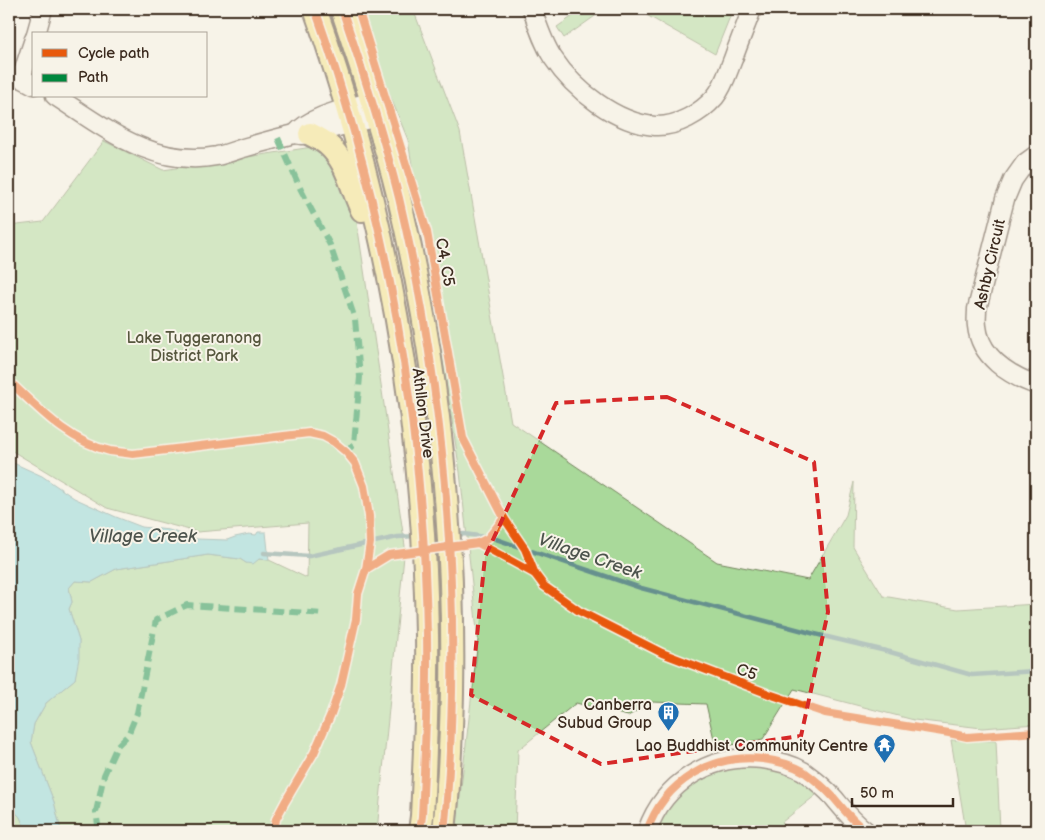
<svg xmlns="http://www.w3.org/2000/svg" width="1045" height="840" font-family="'Balsamiq Sans',sans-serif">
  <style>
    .green { fill: #a9d99a; stroke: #72825c }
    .water { fill: #82d4d9; stroke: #66908e }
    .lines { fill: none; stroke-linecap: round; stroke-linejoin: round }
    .stream { stroke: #66908e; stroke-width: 4.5 }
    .minor-casing { stroke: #3b2a1e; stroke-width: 21 }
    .major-casing { stroke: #3b2a1e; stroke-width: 26 }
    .minor { stroke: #f7f3e8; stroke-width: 18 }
    .major { stroke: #f4e382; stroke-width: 22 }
    .quiet { stroke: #00873e; stroke-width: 6; stroke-dasharray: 12 6; stroke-linecap: butt }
    .cycleway-casing { stroke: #f7f3e8; stroke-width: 11 }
    .cycleway { stroke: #e8590c; stroke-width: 8 }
    .marked { fill: none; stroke: #d62828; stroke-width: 4; stroke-dasharray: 10 6; stroke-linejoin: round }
    .labels { text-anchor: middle; stroke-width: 4; stroke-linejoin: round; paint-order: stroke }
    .street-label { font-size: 16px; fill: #3b2a1e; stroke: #f7f3e8 }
    .park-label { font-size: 16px; fill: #56563d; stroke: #f7f3e8 }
    .poi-label { font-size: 16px; fill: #3b2a1e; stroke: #f7f3e8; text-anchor: end }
    .water-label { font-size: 18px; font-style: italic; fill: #4d544d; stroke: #f7f3e8 }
  </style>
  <rect width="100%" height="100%" fill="#f7f3e8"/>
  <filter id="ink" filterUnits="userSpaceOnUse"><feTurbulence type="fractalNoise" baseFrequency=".02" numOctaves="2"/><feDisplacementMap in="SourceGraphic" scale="10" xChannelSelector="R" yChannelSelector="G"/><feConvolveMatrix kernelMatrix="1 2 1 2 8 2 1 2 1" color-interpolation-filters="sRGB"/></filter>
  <g filter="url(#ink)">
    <g class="green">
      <polygon points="355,9 413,9 460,132 511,422 717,562 808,580 846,515 854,482 853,547 883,596 958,609 1036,604 1036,724 982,728 914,720 794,689 763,739 716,748 706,704 652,702 628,716 576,703 518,750 515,831 456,831 478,640 460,472 408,140"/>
      <polygon points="583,9 605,9 564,38 557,27"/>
      <polygon points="636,9 733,9 715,54"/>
      <polygon points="104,141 163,170 345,142 405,546 377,831 61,831 54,802 31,742 34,724 46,703 75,679 79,641 69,609 72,602 69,588 75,581 92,582 116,569 208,555 240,559 246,563 259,559 269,560 307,578 308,523 197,532 107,508 9,449 9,226 43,222"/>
      <polygon points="951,740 996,741 1000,831 966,831"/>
      <path d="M 746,767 C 753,767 761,767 769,768 C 783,770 809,783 816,795 L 782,822 L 788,831 L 657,831 C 668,802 689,781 719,771 C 727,768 737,768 746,767 Z"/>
      <polygon points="9,805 20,817 26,831 9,831"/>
    </g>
    <polygon class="water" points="9,461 42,476 74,498 116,517 142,527 169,530 197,539 227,540 235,537 249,534 256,535 258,532 266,532 269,560 259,559 253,564 246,563 240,559 208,555 116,569 92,582 75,581 69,588 72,602 69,609 79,641 79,658 75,679 46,703 34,724 31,742 54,802 61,831 26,831 20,817 9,805"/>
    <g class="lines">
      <g class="stream">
        <polyline points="454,535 464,534 493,538 641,588 815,634 890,652 972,675 1036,671"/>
        <polyline points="264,553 309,556 398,537 417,536"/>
      </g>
      <defs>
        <g id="minor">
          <path d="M 532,9 C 538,26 543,43 553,58 C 574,90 616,123 655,126 C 677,127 701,113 715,97 C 724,86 728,71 733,59 C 739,42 746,25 752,9"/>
          <polyline points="36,34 43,9"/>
          <polyline points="9,75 21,78 34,85"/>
          <polyline points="21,78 34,39"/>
          <path d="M 55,96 C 105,128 153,168 217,156 C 226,154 234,151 243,148 C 260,143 277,138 295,134 L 301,135 L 310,134 L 377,117"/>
          <path d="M 295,134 C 313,114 347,109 372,101"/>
          <path d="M 1036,155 L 1025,163 L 1013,180 L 1005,199 L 977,309 C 977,315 976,320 977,326 C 980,357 1009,375 1036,385"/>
          <path d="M 647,831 C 664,782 712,753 763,759 C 777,761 791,764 803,771 C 814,779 825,788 834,798 C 844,810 853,822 866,831"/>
        </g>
        <g id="major">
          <path d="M 315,9 C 386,209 424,422 427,635 C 428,695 425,756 422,816 L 420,831"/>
          <path d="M 342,9 C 363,71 383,134 399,198 C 437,359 455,527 452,693 C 451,739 449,785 444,831"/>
          <path d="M 310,134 C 316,137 322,140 327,144 C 348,162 351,188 362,210"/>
        </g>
      </defs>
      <use href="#minor" class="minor-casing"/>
      <use href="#major" class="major-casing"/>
      <use href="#minor" class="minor"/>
      <use href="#major" class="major"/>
      <g class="quiet">
        <polyline points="278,138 300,188 330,245 355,319 360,377 354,444 346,452"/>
        <polyline points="99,831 96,812 104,775 117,746 128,735 137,713 156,620 187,605 325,614"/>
      </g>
      <defs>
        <g id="cycleway">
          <path d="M 315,9 C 386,209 424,422 427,635 C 428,695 425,756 422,816 L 420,831"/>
          <path d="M 342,9 C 363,71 383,134 399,198 C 437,359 455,527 452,693 C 451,739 449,785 444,831"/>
          <polyline points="358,9 427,232 463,438 504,518 525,549 535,574 544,586 579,611 662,653 769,694 825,713 949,733 967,737 1036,732"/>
          <path d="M 9,381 C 38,408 69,442 110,451 C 117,452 125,453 133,454 L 309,433 L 323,436 L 334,442 L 346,452 L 355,463 L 364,486 L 369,516 L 370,543 L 366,569 L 358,594 L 356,619 L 341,685 L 331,714 L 314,753 L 285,802 L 276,819 L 274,831"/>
          <polyline points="478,543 535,574"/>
          <polyline points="366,569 389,555 478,543 488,538 504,518"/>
          <path d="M 647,831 C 664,782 712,753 763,759 C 777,761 791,764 803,771 C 814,779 825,788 834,798 C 844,810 853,822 866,831"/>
        </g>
      </defs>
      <use href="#cycleway" class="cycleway-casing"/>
      <use href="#cycleway" class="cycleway"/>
    </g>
  </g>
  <path d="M0 0H1045V840H0ZM 667,397 L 814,462 L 828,612 L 801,736 L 601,764 L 471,695 L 485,557 L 556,403 Z" fill="#f7f3e8" fill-opacity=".55" fill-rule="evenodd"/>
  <path class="marked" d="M 667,397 L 814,462 L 828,612 L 801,736 L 601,764 L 471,695 L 485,557 L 556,403 Z"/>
  <defs>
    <symbol id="building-pin" viewBox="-11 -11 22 30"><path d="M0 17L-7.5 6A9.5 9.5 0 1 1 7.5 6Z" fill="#1f6fb2" stroke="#f7f3e8"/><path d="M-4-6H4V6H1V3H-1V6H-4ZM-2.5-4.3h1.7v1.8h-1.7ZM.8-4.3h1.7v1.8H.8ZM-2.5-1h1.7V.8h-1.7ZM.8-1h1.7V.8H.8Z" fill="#fff"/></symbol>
    <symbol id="temple-pin" viewBox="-11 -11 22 30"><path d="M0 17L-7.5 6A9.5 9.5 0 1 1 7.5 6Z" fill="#1f6fb2" stroke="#f7f3e8"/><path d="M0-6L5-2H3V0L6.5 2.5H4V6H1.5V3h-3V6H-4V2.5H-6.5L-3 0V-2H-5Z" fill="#fff"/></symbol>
  </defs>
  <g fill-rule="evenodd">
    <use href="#building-pin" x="656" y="700" width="25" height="34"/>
    <use href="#temple-pin" x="872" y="732" width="25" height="34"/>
  </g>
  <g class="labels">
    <g class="street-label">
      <text transform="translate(446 262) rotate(80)" y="6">C4, C5</text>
      <text transform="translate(989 264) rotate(-77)" y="6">Ashby Circuit</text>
      <text transform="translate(424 413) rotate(83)" y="6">Athllon Drive</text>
      <text transform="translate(747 671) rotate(21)" y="6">C5</text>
    </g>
    <g class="park-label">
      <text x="194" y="343">Lake Tuggeranong<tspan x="194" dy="18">District Park</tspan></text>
    </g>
    <g class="poi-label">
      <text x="652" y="710">Canberra<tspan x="652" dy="18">Subud Group</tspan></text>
      <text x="868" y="751">Lao Buddhist Community Centre</text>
    </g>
    <g class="water-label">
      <text x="143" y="542">Village Creek</text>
      <text transform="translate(590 556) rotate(19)" y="6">Village Creek</text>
    </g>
  </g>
  <rect width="1045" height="840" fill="none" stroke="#f7f3e8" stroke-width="30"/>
  <rect x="15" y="15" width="1015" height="810" fill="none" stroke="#3b2a1e" stroke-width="2" filter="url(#ink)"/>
  <rect x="32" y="32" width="175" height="65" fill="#f7f3e8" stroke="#aca397"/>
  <rect x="42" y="49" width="25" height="8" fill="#e8590c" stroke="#aca397"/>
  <text x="78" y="58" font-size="15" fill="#3b2a1e">Cycle path</text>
  <rect x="42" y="74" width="25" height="8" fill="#00873e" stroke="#aca397"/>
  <text x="78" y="82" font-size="15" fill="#3b2a1e">Path</text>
  <path d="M852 798v8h101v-8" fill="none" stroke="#3b2a1e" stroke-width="2.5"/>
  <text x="860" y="798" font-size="15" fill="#3b2a1e" stroke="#f7f3e8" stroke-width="4" paint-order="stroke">50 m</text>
</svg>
